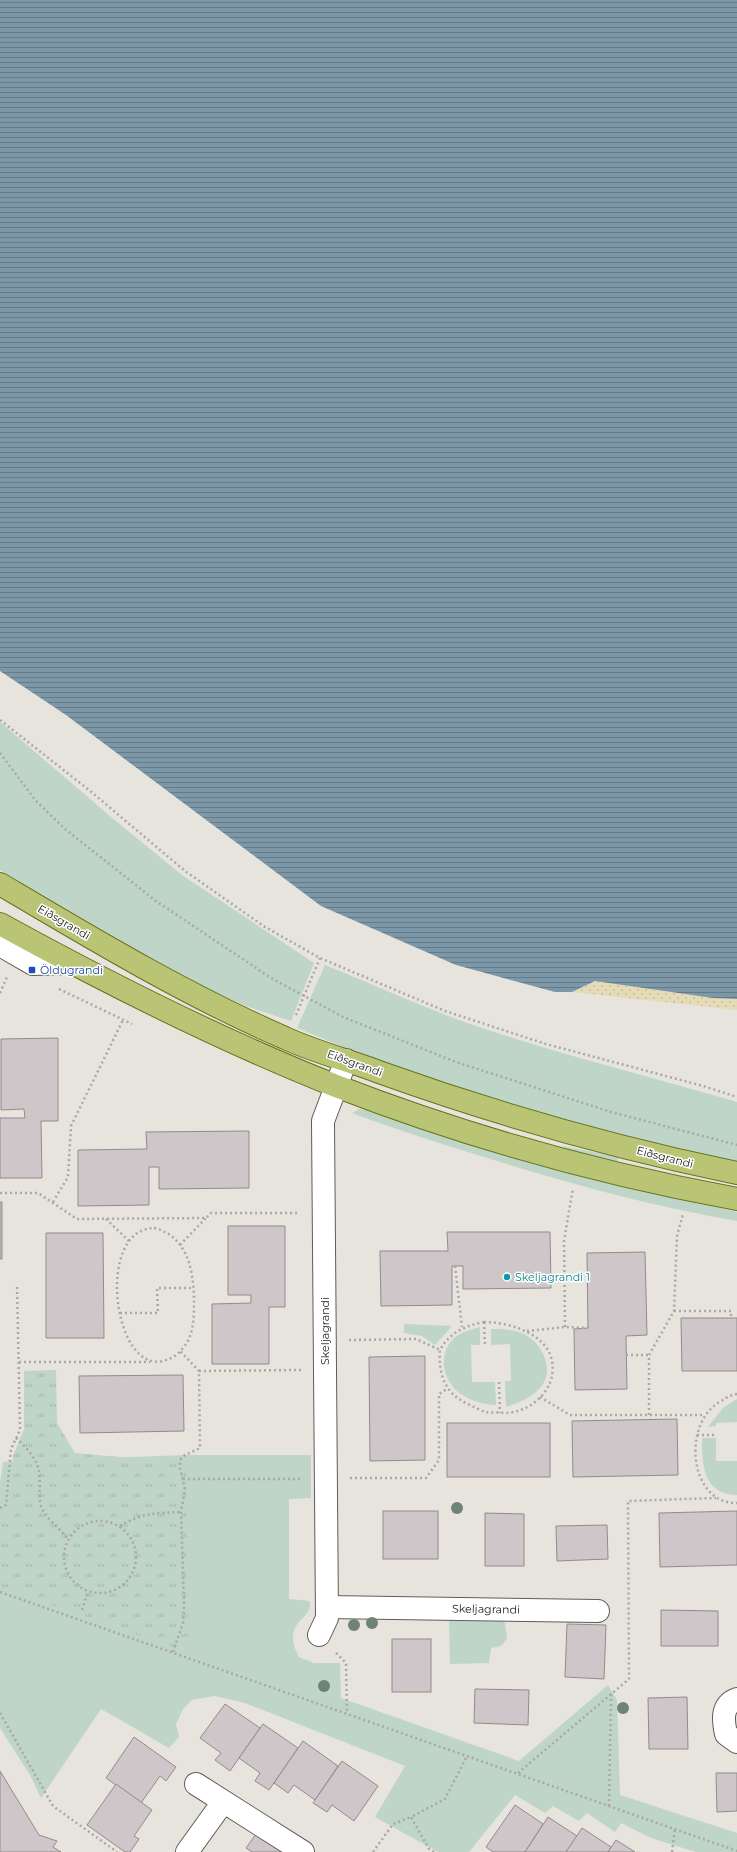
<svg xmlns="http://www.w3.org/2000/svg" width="737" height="1852" font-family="Montserrat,sans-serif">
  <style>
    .green { fill: #bed5c7 }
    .sand { fill: url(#sand-dots) }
    .park { fill: url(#park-tufts) }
    .water { fill: url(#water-rules) }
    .building { fill: #cec6c9; stroke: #928b8d }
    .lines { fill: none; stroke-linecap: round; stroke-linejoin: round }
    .minor-casing { stroke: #5f5d57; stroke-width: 24 }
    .major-casing { stroke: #66731c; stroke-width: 24 }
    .path { stroke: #aaa8a3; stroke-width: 2.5; stroke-dasharray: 2 3; stroke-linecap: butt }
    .minor { stroke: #fff; stroke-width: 22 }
    .major { stroke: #b9c575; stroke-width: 22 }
    .tree { fill: #6e8375 }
    .transit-dot { fill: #1a4fb4; stroke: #fff; stroke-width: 1.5 }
    .culture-dot { fill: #0f9aa8; stroke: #fff; stroke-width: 1.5 }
    .labels { text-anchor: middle; stroke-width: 3; stroke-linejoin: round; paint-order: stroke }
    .street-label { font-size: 11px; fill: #242421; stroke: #fff }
    .transit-label { font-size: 11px; fill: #164399; stroke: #fff; text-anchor: start }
    .culture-label { font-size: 11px; fill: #0d838f; stroke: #fff; text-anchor: start }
  </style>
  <defs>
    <pattern id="sand-dots" width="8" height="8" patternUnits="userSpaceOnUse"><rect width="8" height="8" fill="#e5dbb6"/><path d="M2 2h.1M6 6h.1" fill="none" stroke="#c4bc9c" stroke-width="1.8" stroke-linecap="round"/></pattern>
    <pattern id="park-tufts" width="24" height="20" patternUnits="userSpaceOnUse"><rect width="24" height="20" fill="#bed5c7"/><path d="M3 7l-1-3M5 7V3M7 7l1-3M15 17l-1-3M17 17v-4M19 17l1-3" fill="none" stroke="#a3b7ab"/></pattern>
    <pattern id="water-rules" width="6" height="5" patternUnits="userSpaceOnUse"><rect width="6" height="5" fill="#7c97a8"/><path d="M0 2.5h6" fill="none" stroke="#657b88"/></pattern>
  </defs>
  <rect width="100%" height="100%" fill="#e6e4dd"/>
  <g class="green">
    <polygon points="0,722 117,822 182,875 314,963 291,1021 246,1006 192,982 0,870"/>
    <path d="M 325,965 C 377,986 428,1010 482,1028 C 566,1056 652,1077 737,1102 L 737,1162 L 582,1127 L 422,1079 L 297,1028 Z"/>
    <path d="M 359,1109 L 368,1110 L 556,1169 L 737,1212 L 737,1221 C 661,1208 587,1188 513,1166 C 459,1149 405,1133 352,1113 Z"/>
    <polygon points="563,1146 619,1157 615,1166 561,1152"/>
    <polygon points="404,1324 452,1326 435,1345 422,1336 404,1333"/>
    <path d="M 480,1327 L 480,1345 L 471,1345 L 472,1382 L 495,1382 L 496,1405 C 484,1405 468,1400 458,1392 C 439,1375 438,1345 462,1333 C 468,1330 474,1329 480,1327 Z"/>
    <path d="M 491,1329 C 502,1329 514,1329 524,1334 C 545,1345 557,1375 536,1392 C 527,1400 517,1403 506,1407 L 505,1381 L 511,1381 L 510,1344 L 491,1345 Z"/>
    <polygon points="737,1399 737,1422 716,1423 716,1426 708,1427 723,1408"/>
    <path d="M 716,1438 L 716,1461 L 737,1461 L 737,1495 C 703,1494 702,1465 702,1438 Z"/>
    <path d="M 185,1455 L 311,1455 L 311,1498 L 289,1499 L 289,1599 L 309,1601 C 316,1619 279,1620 299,1657 L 314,1663 L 340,1663 L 341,1698 L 519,1761 L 608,1685 L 617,1700 L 620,1795 L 737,1833 L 737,1852 L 696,1852 L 651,1838 L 621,1823 L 615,1832 L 587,1813 L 579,1821 L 553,1806 L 545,1813 L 515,1795 L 469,1852 L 438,1852 L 375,1817 L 405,1766 L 245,1703 L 215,1696 L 192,1700 L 183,1709 L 176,1724 L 179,1737 L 169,1748 L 101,1709 L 41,1798 L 30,1775 L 0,1728 L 0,1483 L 3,1462 Z"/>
    <polygon points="449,1614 500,1618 505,1623 507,1639 501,1646 491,1648 489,1663 450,1664"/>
  </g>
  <polygon class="sand" points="595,981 713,998 737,999 737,1010 572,992"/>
  <polygon class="park" points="56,1370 57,1423 75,1453 186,1463 188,1652 0,1587 0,1515 11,1508 13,1456 24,1429 24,1371"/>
  <polygon class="water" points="0,0 737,0 737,999 713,998 595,981 572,992 555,992 456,965 321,906 66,715 0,671"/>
  <g class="building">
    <polygon points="58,1038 58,1121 41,1121 42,1178 0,1178 0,1118 25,1118 24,1109 1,1110 1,1039"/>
    <polygon points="249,1131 249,1188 159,1189 159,1167 149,1167 149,1205 78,1206 78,1150 147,1149 146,1132"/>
    <rect x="0" y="1202" width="2" height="57"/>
    <polygon points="228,1226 285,1226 285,1307 269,1307 269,1364 212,1364 212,1304 251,1303 251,1295 228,1295"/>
    <polygon points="447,1232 550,1232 551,1288 463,1289 463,1266 452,1266 452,1305 381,1306 380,1251 448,1251"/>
    <polygon points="46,1233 103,1233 104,1338 46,1338"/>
    <polygon points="645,1252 647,1335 626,1336 627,1389 575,1390 574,1329 588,1328 587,1253"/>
    <polygon points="681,1318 737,1318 737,1371 682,1371"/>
    <polygon points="425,1356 425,1460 370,1461 369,1357"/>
    <polygon points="183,1375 184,1431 80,1433 79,1376"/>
    <polygon points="677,1419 678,1475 573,1477 572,1421"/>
    <rect x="447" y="1423" width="103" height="54"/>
    <rect x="383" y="1511" width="55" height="48"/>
    <polygon points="737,1511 737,1565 660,1567 659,1513"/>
    <polygon points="485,1513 524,1514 524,1566 485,1566"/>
    <polygon points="607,1525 608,1559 557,1561 556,1526"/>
    <polygon points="661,1610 718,1611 718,1646 661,1646"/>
    <polygon points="567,1624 606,1625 604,1679 565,1677"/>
    <rect x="392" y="1639" width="39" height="53"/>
    <polygon points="475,1689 529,1690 528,1725 474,1723"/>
    <polygon points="687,1697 688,1749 649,1749 648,1698"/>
    <polygon points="225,1704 260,1728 230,1771 215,1760 221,1753 200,1738"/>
    <polygon points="263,1724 298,1748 269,1790 255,1781 260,1773 239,1758"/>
    <polygon points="134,1737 176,1767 166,1781 160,1776 141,1803 106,1778"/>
    <polygon points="303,1741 338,1766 315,1800 294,1785 288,1793 274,1783"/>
    <polygon points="342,1761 378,1786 354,1821 332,1805 327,1812 313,1803"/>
    <polygon points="0,1771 39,1835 57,1841 53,1847 61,1852 0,1852"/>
    <polygon points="716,1773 737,1773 737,1811 717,1812"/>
    <polygon points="116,1784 152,1810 134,1836 139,1839 130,1852 125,1852 87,1825"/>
    <polygon points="515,1805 543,1824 525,1852 493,1852 486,1847"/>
    <polygon points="548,1817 577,1836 566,1852 525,1852"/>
    <polygon points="582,1828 611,1847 608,1852 566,1852"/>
    <polygon points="256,1834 283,1852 252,1852 246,1848"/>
    <polygon points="616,1840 635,1852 608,1852"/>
  </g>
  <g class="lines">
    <defs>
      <g id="minor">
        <polyline points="0,945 33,964 71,963"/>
        <polyline points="327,1607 598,1611"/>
        <polyline points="319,1635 327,1618 323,1121 346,1060"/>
        <path d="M 737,1699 C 721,1705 723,1720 726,1734 L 737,1742"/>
        <polyline points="196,1784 303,1852"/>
        <polyline points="187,1852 223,1802"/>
      </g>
      <g id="major">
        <path d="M 0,884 C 93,939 186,995 285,1038 C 315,1052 348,1060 379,1072 C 496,1114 616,1148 737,1173"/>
        <path d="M 0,924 C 109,984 220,1040 336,1086 C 465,1136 601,1174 737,1199"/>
      </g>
    </defs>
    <use href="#minor" class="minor-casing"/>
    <use href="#major" class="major-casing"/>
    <g class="path">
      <polyline points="0,720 89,790 185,871 265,927 320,958 445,1011 546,1044 703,1086 737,1097"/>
      <polyline points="0,753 36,801 65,829 156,901 271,978 343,1017 456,1062 611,1112 737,1145"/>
      <polyline points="59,989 132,1024"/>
      <polyline points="0,993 7,977"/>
      <polyline points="296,1015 320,958"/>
      <polyline points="0,1193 38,1193 77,1219 206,1218 211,1213 299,1213"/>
      <polyline points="53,1202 68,1177 71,1126 123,1020"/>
      <polyline points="106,1219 129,1241"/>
      <path d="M 154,1228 C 188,1236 194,1272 194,1302 C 194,1318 194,1335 183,1348 C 179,1354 171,1359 163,1361 C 113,1373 95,1229 154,1228 Z"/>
      <polyline points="180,1245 206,1218"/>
      <polyline points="455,1266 462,1327"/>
      <polyline points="674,1311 731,1311 731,1318"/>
      <polyline points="120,1313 158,1313 157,1288 194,1288"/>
      <path d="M 484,1322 C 507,1322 543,1332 551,1357 C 560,1387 532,1413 504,1413 C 498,1412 491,1413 485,1412 C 480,1410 474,1407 468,1404 C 445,1394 438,1374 440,1350 C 450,1332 465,1326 484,1322 Z"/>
      <polyline points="484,1322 485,1345"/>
      <polyline points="565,1327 564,1241 573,1188"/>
      <polyline points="527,1331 565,1327 588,1328"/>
      <polyline points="349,1340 416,1339 440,1350"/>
      <polyline points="626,1355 649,1355"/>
      <polyline points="19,1362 150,1362"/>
      <polyline points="199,1371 301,1370"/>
      <polyline points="499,1382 500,1413"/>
      <path d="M 737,1394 C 732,1395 727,1397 723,1400 C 681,1420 688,1504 737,1503"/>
      <polyline points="540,1397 570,1415 704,1415"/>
      <polyline points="649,1415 649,1355 674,1311 677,1236 683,1214"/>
      <polyline points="697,1435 716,1435"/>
      <path d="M 16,1438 C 25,1446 37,1459 39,1471 C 41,1482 38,1494 41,1506 C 46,1520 60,1527 68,1540"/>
      <polyline points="350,1478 426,1478 439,1460 439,1394 447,1389"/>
      <polyline points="183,1479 300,1479"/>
      <polyline points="0,1508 6,1505 11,1449 20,1430 17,1284"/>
      <circle cx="100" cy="1557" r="36"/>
      <path d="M 120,1526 C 141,1513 156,1513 181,1512"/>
      <polyline points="0,1592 737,1851"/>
      <polyline points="82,1610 88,1592"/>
      <polyline points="173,1652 183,1623 184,1604 181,1512 185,1489 180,1468 180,1460 185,1455 200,1448 199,1371 180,1351"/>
      <polyline points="336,1653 346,1663 347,1713"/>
      <polyline points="0,1713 53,1806 117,1852"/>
      <polyline points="518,1773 629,1679 628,1501 716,1498"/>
      <polyline points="609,1806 611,1694"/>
      <polyline points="373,1852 393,1824 411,1817"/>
      <polyline points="434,1852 429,1849 411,1817 445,1799 467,1756"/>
      <polyline points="672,1852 675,1829"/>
    </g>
    <use href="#minor" class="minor"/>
    <use href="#major" class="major"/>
  </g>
  <g class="tree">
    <circle cx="457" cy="1508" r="6"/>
    <circle cx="372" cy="1623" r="6"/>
    <circle cx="354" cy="1625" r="6"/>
    <circle cx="324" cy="1686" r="6"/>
    <circle cx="623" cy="1708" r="6"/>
  </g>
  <rect class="transit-dot" x="28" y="966" width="8" height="8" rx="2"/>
  <circle class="culture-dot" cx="507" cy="1277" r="4"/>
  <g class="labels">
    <g class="street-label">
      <text transform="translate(64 922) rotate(30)" y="4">Eiðsgrandi</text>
      <text transform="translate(355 1063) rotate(20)" y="4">Eiðsgrandi</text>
      <text transform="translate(665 1157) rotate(14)" y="4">Eiðsgrandi</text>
      <text transform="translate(325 1331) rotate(-90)" y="4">Skeljagrandi</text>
      <text transform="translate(486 1609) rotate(1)" y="4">Skeljagrandi</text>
    </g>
    <g class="transit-label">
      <text x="40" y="974">Öldugrandi</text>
    </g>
    <g class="culture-label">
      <text x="515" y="1281">Skeljagrandi 1</text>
    </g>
  </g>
</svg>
